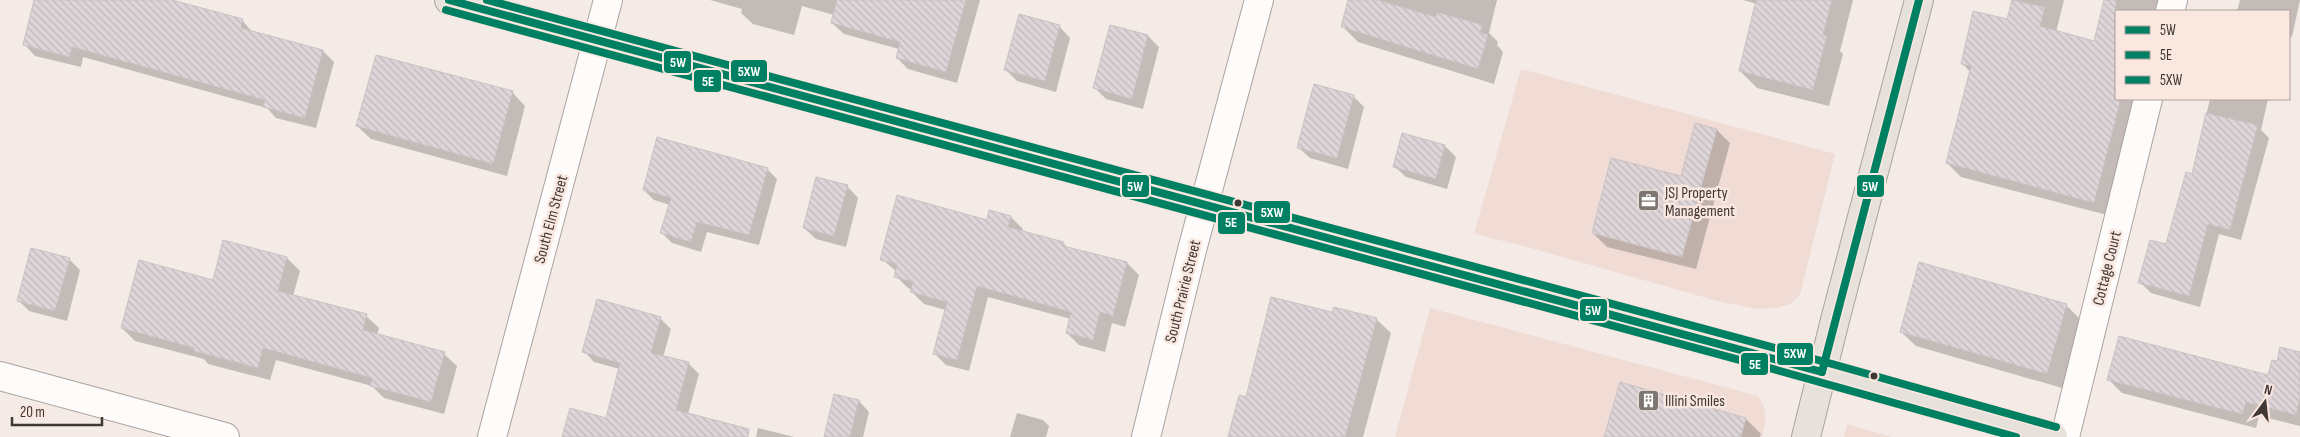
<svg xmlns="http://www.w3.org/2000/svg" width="2300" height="437" font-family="'Sofia Sans Condensed',sans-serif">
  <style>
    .built { fill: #f0dcd5 }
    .shadow { fill: #0003 }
    .building { fill: url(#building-back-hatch); stroke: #c9c2c2 }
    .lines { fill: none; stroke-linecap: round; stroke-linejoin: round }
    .minor-casing { stroke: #aba3a0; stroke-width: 30 }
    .major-casing { stroke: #aca395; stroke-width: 30 }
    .minor { stroke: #fdfcfb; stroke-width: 28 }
    .major { stroke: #e6e2db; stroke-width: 28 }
    .bus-1-casing { stroke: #fae7e0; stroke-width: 11 }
    .bus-2-casing { stroke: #fae7e0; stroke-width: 11 }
    .bus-3-casing { stroke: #fae7e0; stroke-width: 11 }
    .bus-1 { stroke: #008063; stroke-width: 8 }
    .bus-2 { stroke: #008063; stroke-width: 8 }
    .bus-3 { stroke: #008063; stroke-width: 8 }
    .bus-dot { fill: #3f3835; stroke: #fae7e0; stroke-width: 2 }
    .labels { text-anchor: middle; stroke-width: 5; stroke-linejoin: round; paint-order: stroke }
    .poi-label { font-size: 16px; fill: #3f3835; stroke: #fae7e0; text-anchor: start }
    .street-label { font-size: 16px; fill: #3f3835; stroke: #fae7e0 }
    .line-badge { stroke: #fae7e0; stroke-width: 2 }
    .badge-label { font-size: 14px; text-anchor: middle; font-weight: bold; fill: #fff }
  </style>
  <defs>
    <pattern id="building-back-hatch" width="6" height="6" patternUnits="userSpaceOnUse" patternTransform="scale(1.25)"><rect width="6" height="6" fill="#ded5d8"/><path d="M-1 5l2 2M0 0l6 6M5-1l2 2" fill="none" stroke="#c0b8ba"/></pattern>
  </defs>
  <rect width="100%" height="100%" fill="#f4eae6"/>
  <g class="built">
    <polygon points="1521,69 1835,154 1800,295 1790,304 1777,308 1757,309 1721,302 1524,246 1474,234"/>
    <polygon points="1430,308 1758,396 1764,407 1766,418 1762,437 1395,437"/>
    <polygon points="1847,424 1892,437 1844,437"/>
  </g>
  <g class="shadow">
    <polygon points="35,0 167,0 242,20 253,33 323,51 334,62 316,128 276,118 267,108 83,57 81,67 35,56 24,44"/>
    <polygon points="710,0 980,0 957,83 908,69 897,58 899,49 844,34 832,23 834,15 802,6 794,35 753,24 741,13 742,9"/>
    <polygon points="1350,0 1497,0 1489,33 1498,42 1497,45 1503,52 1494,84 1358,42 1342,26"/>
    <polygon points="1743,0 1853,0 1840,51 1843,54 1829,106 1757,88 1740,71 1757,4"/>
    <polygon points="2013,0 2064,0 2056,32 2095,42 2105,0 2163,0 2160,11 2116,11 2116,99 2137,99 2107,215 1961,177 1947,163 1971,73 1962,63 2008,21"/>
    <polygon points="2240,0 2300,0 2292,37 2289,36 2289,11 2237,11"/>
    <polygon points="1059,26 1070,38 1056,92 1017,81 1006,70"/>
    <polygon points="1148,36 1159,47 1143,109 1106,99 1095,88"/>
    <polygon points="512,92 525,106 507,176 371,139 357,126"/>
    <polygon points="1353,96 1364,107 1348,169 1310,158 1298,147"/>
    <polygon points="2210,99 2268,99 2261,130 2269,138 2241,240 2219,234 2200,307 2151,293 2140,282 2167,246 2192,175"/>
    <polygon points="1717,130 1730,143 1696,269 1607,247 1593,233 1682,178"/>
    <polygon points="1445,146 1456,157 1447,189 1406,177 1394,166"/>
    <polygon points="767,169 777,179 759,245 707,232 701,252 672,243 662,233 670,205 654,200 644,190"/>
    <polygon points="847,186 858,198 846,247 816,239 804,228"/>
    <polygon points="1011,217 1023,229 1022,232 1063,243 1068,248 1127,263 1139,275 1125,327 1112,323 1105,352 1079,345 1067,333 1071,319 988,297 969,371 946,365 934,353 946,310 924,304 912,292 912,290 908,288 896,276 897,272 882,259 987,221"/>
    <polygon points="224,242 287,258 300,271 293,296 366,316 379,328 377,336 444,354 457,366 444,414 384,398 372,386 276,360 270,380 208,364 204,359 135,341 122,328 214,281"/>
    <polygon points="69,259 80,270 67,321 29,311 18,300"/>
    <polygon points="2066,305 2081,320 2062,388 1916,346 1901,332"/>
    <polygon points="1333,314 1376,319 1391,333 1363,437 1229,437 1247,399"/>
    <polygon points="660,318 671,329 663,357 688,363 699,374 688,414 715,437 563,437 607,419 620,369 594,362 584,351"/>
    <polygon points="2300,353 2300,426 2259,416 2256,428 2122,393 2108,379 2269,376 2278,362"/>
    <polygon points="859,401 869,412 863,437 825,437"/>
    <polygon points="1017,413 1043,420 1049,426 1046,437 1010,437"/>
    <polygon points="1746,419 1761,434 1760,437 1605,437"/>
    <polygon points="758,428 794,437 756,437"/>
  </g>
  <g class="building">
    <polygon points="34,0 172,0 243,19 241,28 323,50 305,118 263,107 265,100 72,47 70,57 23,45"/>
    <polygon points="837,0 966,0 946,72 896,58 900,42 831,23"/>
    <polygon points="1348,0 1378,0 1436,17 1437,12 1483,25 1480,32 1488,35 1478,69 1341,27"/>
    <polygon points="1756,0 1832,0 1823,35 1827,36 1813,90 1739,71"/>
    <polygon points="2012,0 2045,7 2040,26 2094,41 2104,0 2116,0 2116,99 2121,99 2094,203 1946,163 1971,66 1961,64 1973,11 2007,19"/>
    <polygon points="1019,14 1060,25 1045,81 1004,70"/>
    <polygon points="1110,25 1148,35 1132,99 1093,88"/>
    <polygon points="376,55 513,91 493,164 356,126"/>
    <polygon points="1314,84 1354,95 1337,158 1297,148"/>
    <polygon points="2206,113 2258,125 2230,230 2208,224 2189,296 2138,283 2150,240 2166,244 2186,172 2192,174"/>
    <polygon points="1695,123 1717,129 1682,257 1592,233 1611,158 1681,176"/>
    <polygon points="1402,133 1445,145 1436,179 1393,167"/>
    <polygon points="657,137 768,168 749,235 697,222 691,242 660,233 671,198 643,190"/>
    <polygon points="816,177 848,185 834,236 803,228"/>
    <polygon points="897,195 987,220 989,210 1011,216 1008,227 1064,242 1063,246 1127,262 1113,316 1100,312 1093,340 1066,333 1071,312 977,286 957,360 933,354 947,302 910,292 913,282 894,277 897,264 880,260"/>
    <polygon points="223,240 287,257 278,291 367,314 363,330 445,352 431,402 370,386 372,378 263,348 258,368 194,351 194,348 121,328 139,260 213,280"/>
    <polygon points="31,248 70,258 55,311 17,301"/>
    <polygon points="1919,262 2067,304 2047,374 1900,332"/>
    <polygon points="1271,297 1332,312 1334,307 1377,318 1345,437 1228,437 1239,395 1246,397"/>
    <polygon points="597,299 661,317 651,353 689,362 676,410 749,429 748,437 562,437 570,408 606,418 620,363 582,352"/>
    <polygon points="2119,336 2268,375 2272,360 2277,361 2280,347 2300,352 2300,398 2296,415 2246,402 2242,414 2107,380"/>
    <polygon points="1620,382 1746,418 1741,437 1604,437"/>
    <polygon points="834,394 859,400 850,437 824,437"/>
  </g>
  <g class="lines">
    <defs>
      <g id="minor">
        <polyline points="2170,11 2173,0"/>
        <polyline points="0,376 225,437"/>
        <polyline points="492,437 608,0"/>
        <polyline points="1146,437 1192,250 1259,0"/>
        <polyline points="2065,437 2148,99"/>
      </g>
      <g id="major">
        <polyline points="449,0 1783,361 2053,437"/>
        <polyline points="1806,437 1835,320 1919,0"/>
      </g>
    </defs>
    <use href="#minor" class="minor-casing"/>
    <use href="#major" class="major-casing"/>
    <use href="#minor" class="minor"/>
    <use href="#major" class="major"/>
    <defs>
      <g id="bus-1">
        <polyline points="449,0 1822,372"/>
        <polyline points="1822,372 1919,0"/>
      </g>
      <polyline id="bus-2" points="446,10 1780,371 2016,437"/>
      <polyline id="bus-3" points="487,0 1786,351 2056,427"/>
    </defs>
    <use href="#bus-1" class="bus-1-casing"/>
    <use href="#bus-2" class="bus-2-casing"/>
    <use href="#bus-3" class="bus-3-casing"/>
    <use href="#bus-1" class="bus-1"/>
    <use href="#bus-2" class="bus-2"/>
    <use href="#bus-3" class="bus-3"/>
  </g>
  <defs>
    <symbol id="office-square" viewBox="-11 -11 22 22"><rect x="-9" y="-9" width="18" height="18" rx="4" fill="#7e7673" stroke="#fae7e0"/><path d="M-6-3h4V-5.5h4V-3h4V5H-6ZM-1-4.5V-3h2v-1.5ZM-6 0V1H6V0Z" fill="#fff"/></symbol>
    <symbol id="building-square" viewBox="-11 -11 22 22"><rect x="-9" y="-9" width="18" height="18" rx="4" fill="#7e7673" stroke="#fae7e0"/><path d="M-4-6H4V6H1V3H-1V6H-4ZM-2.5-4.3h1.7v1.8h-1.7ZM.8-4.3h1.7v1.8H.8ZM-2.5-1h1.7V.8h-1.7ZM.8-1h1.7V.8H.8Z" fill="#fff"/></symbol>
  </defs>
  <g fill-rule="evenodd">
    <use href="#office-square" x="1636" y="188" width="25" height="25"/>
    <use href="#building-square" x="1636" y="388" width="25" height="25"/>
  </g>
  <g class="bus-dot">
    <circle cx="1238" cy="203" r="4.5"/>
    <circle cx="1874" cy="376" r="4.5"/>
  </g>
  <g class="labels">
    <g class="poi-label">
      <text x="1665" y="198">JSJ Property<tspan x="1665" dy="18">Management</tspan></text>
      <text x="1665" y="406">Illini Smiles</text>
    </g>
    <g class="street-label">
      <text transform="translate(550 219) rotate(-75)" y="6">South Elm Street</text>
      <text transform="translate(2106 268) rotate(-76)" y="6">Cottage Court</text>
      <text transform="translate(1182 291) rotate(-76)" y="6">South Prairie Street</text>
    </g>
  </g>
  <g class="line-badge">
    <rect x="663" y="50" width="29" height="24" rx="5" fill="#008063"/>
    <rect x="730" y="59" width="38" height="24" rx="5" fill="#008063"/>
    <rect x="693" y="69" width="29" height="24" rx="5" fill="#008063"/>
    <rect x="1121" y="174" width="29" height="24" rx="5" fill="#008063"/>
    <rect x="1856" y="174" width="29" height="24" rx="5" fill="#008063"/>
    <rect x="1253" y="200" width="38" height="24" rx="5" fill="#008063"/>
    <rect x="1217" y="211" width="29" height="24" rx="5" fill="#008063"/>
    <rect x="1579" y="298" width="29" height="24" rx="5" fill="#008063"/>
    <rect x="1776" y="342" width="38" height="24" rx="5" fill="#008063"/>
    <rect x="1740" y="352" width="29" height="24" rx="5" fill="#008063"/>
  </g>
  <g class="badge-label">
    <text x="678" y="67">5W</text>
    <text x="749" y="76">5XW</text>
    <text x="708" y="86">5E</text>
    <text x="1135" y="191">5W</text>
    <text x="1870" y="191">5W</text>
    <text x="1272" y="217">5XW</text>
    <text x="1231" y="227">5E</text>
    <text x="1593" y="315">5W</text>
    <text x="1795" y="358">5XW</text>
    <text x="1755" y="369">5E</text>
  </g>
  <rect x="2115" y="10" width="175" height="90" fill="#fae7e0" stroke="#afa19c"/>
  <rect x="2125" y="26" width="25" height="8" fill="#008063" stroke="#afa19c"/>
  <text x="2160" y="35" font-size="15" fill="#3f3835">5W</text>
  <rect x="2125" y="51" width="25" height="8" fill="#008063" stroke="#afa19c"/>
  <text x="2160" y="60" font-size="15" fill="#3f3835">5E</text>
  <rect x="2125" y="76" width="25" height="8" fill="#008063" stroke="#afa19c"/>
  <text x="2160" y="85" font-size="15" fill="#3f3835">5XW</text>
  <g transform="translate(2265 402) rotate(15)" stroke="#fae7e0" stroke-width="4" paint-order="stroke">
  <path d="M0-4L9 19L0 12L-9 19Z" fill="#3f3835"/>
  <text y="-8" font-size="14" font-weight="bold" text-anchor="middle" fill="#3f3835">N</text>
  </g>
  <path d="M12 417v8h90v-8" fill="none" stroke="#3f3835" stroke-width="2.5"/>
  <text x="20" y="417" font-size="15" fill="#3f3835" stroke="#fae7e0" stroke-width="4" paint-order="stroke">20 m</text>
</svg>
